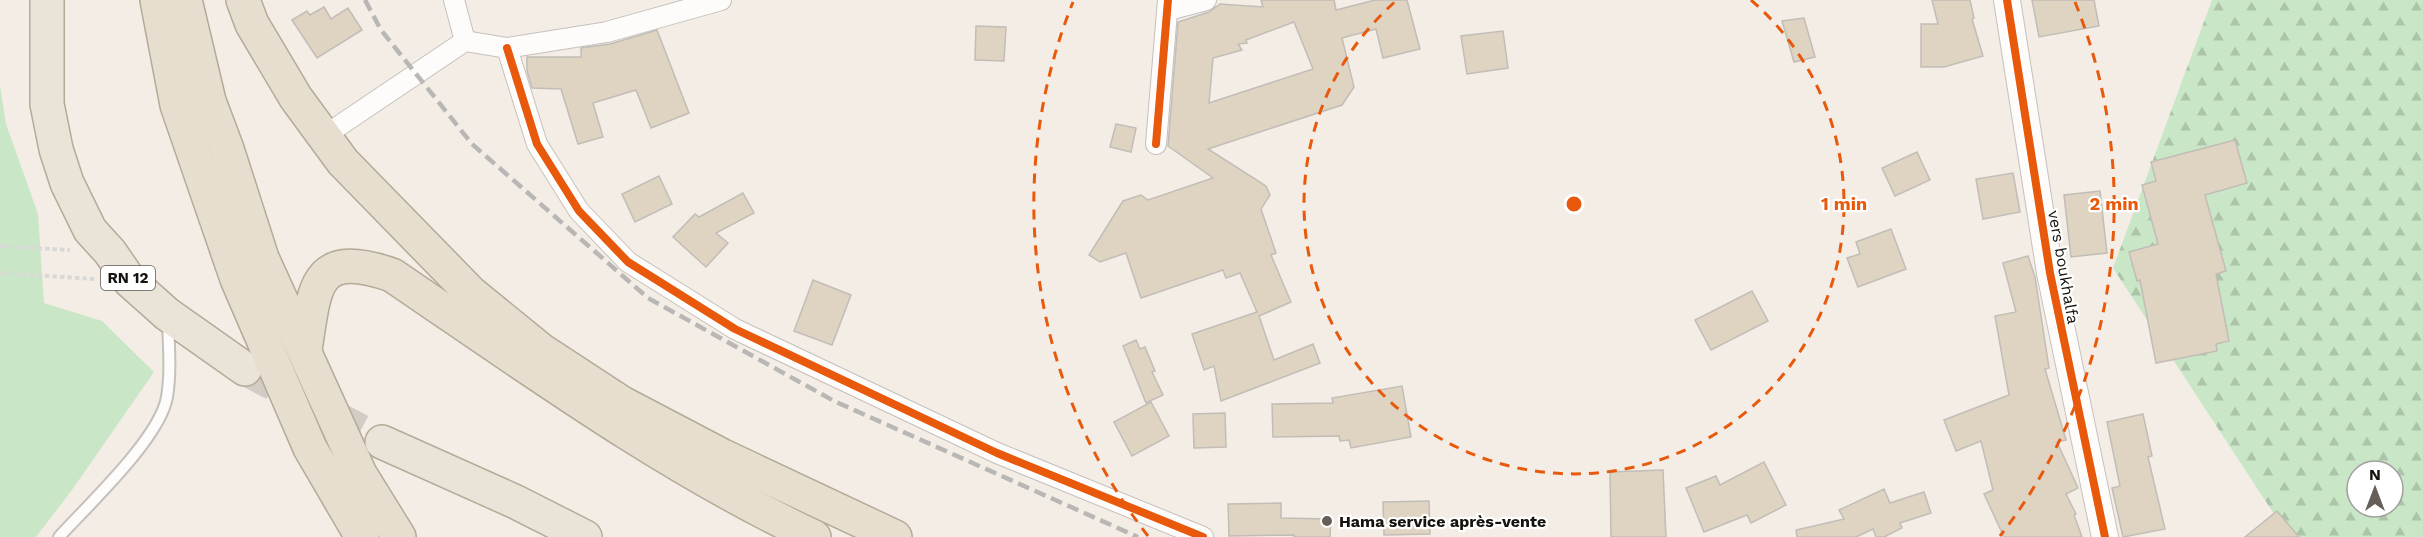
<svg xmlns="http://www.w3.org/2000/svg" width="2423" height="537" font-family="'Work Sans',sans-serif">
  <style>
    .forest { fill: url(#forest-firs); fill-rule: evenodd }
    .pitch { fill: #c9e7c7 }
    .building { fill: #dfd3c2; stroke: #c1bdb7; stroke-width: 1.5; fill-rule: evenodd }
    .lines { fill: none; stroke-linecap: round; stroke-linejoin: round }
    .trunk-tunnel { stroke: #d3ccc5; stroke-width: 33; stroke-dasharray: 33 16; stroke-linecap: butt }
    .service-casing { stroke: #c5c0bb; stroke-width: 14 }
    .minor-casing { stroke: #c5c0bb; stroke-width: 22 }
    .tertiary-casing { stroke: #c5c0bb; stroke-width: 28 }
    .trunk-casing { stroke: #b4aa98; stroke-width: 36 }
    .motorway-casing { stroke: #b4aa98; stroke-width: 36 }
    .path { stroke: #dad8d5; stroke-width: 4; stroke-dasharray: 4.5 3; stroke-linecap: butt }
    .service { stroke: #fdfcfb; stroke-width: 10 }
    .minor { stroke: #fdfcfb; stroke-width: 20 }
    .tertiary { stroke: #fdfcfb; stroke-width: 26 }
    .trunk { stroke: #eae4d8; stroke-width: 33 }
    .motorway { stroke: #e6dfcf; stroke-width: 33 }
    .rail { stroke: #b8b7b6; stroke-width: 4.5; stroke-dasharray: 12 6; stroke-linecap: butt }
    .cycleway-casing { stroke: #fff; stroke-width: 11 }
    .cycleway { stroke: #e8590c; stroke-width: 8 }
    .ring { fill: none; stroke: #e8590c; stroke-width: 3; stroke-dasharray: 10 8 }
    .poi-dot { fill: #645f59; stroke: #fff; stroke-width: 2 }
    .labels { text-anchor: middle; stroke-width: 4.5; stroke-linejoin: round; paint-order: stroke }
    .shield { fill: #fff; stroke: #5c5956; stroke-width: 1.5 }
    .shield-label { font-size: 15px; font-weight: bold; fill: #16120d }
    .street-label { font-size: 16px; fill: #16120d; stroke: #fff }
    .poi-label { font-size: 16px; font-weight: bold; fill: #16120d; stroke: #fff; text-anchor: start }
    .centre { fill: #e8590c; stroke: #fff; stroke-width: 3 }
    .ring-label { font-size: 18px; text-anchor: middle; font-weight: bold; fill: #e8590c; stroke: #fff; stroke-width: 4.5; stroke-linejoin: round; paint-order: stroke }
  </style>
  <defs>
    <pattern id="forest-firs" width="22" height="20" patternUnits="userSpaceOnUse" patternTransform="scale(1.5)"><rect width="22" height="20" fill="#c9e7c7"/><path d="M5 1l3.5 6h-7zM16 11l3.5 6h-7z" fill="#acc5aa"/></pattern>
  </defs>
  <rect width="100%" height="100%" fill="#f4ede6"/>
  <path class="forest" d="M 2212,0 L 2423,0 L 2423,537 L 2289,537 L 2113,268 ZM 2357,471 L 2393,471 L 2393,507 L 2357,507 Z"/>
  <polygon class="pitch" points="0,85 6,124 38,214 44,303 102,321 154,372 72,490 36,537 0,537"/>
  <g class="building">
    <path d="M 1261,0 L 1334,0 L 1336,10 L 1375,0 L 1407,0 L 1420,49 L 1383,58 L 1376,29 L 1342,38 L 1354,87 L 1342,105 L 1208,149 L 1266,186 L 1270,195 L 1261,209 L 1276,253 L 1271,255 L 1291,302 L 1259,316 L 1274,360 L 1313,344 L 1320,363 L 1221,401 L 1214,366 L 1204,370 L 1192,334 L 1257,312 L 1240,273 L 1226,278 L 1223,270 L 1141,298 L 1126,253 L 1100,262 L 1089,255 L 1123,201 L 1141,195 L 1148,200 L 1213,178 L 1168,146 L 1178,22 L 1209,12 L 1220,4 L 1263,7 ZM 1294,22 L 1313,69 L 1209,103 L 1213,58 L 1242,50 L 1238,44 L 1247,43 L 1246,40 Z"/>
    <polygon points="1932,0 1970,0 1974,18 1972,19 1983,56 1944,67 1921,67 1921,24 1938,24"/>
    <polygon points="2032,0 2094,0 2099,26 2039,37"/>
    <polygon points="324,7 331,19 348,8 362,30 317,58 292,20 307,11 310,15"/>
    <polygon points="1804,18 1815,57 1794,62 1782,21"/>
    <polygon points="976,26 1006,27 1004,61 975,60"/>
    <polygon points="657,30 689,113 651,128 636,90 593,103 603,137 578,144 561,89 532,88 527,71 527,57 581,57 581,48 610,44"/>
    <polygon points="1503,31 1508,68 1467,74 1461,36"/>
    <polygon points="1116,124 1136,128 1131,152 1110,147"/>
    <polygon points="2235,140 2247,183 2205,195 2226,271 2216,274 2229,341 2216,344 2217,351 2156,363 2140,280 2137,281 2129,252 2158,244 2142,185 2156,181 2151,162"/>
    <polygon points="1917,152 1930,180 1895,196 1882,168"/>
    <polygon points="2013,173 2020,212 1983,219 1976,179"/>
    <polygon points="659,176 672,204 635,222 622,194"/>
    <polygon points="2100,191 2107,253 2071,257 2064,195"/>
    <polygon points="743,193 754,213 716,233 728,243 706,267 673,237 695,214 699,217"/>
    <polygon points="1891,229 1906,269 1858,287 1847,258 1860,254 1856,242"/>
    <polygon points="2028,256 2035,277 2049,368 2045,369 2066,440 2057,442 2078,488 2066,494 2076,514 2074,515 2082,537 2004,537 1984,494 1993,490 1981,441 1956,451 1944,420 2009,395 1995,316 2016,312 2003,263"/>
    <polygon points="813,280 851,295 832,345 794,331"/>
    <polygon points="1752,291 1768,321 1711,350 1695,320"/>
    <polygon points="1136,340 1140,349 1145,347 1155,371 1152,372 1163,395 1146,403 1123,346"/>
    <polygon points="1402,386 1411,437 1351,448 1349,440 1340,441 1339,436 1273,437 1272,404 1333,403 1332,398"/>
    <polygon points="1151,402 1169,436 1132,456 1114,422"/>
    <polygon points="1225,413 1226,447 1194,448 1193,414"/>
    <polygon points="2143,414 2152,456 2148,457 2165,529 2123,537 2112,488 2120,486 2107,422"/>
    <polygon points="1764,462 1786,505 1751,523 1747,515 1704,532 1686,488 1716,476 1720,485"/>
    <polygon points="1663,470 1666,537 1611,537 1610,472"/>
    <polygon points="1884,489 1890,503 1924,492 1931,513 1900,523 1902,528 1884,537 1876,537 1873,529 1856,537 1797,537 1796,530 1844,519 1839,510"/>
    <polygon points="1429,501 1430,534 1384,535 1383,502"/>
    <polygon points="1281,503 1281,518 1331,519 1330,537 1294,537 1294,535 1229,536 1228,504"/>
    <polygon points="2277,511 2299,537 2245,537"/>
  </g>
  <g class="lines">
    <polyline class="trunk-tunnel" points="245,369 382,442"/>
    <defs>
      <path id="service" d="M 59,537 C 89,504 160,438 167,397 C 171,372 169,348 168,323"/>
      <g id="minor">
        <polyline points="454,0 465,41"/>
        <polyline points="1168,10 1206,0"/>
        <polyline points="507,48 537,144 579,211 628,262 735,329 997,453 1203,537"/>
        <polyline points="324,136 465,41 507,48 607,32 721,0"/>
        <polyline points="1156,144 1168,0"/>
      </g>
      <polyline id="tertiary" points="2007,0 2050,273 2105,537"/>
      <g id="trunk">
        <polyline points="47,0 47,104 56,149 67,183 90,230 110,252 130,281 167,314 245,369"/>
        <polyline points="382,442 516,502 585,537"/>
      </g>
      <g id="motorway">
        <polyline points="157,0 177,105 237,279 310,448 362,537"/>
        <polyline points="185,0 209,101 227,149 262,258 360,474 399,537"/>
        <polyline points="243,0 252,24 296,98 343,162 471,293 541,350 622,403 723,456 895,537"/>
        <path d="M 305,350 C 315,287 313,248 392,275 C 529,368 664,466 814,537"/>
      </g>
    </defs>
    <use href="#service" class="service-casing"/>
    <use href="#minor" class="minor-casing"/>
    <use href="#tertiary" class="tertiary-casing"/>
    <use href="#trunk" class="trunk-casing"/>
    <use href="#motorway" class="motorway-casing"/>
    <g class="path">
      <polyline points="0,246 70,250"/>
      <polyline points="0,273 95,279"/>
    </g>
    <use href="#service" class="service"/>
    <use href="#minor" class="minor"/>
    <use href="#tertiary" class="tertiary"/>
    <use href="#trunk" class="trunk"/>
    <use href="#motorway" class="motorway"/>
    <polyline class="rail" points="365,0 381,30 472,144 648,298 834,401 1138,537"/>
    <defs>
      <g id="cycleway">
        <polyline points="2007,0 2050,273 2105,537"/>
        <polyline points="507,48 537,144 579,211 628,262 735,329 997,453 1203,537"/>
        <polyline points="1156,144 1168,0"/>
      </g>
    </defs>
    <use href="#cycleway" class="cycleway-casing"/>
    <use href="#cycleway" class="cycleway"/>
  </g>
  <g class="ring">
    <path d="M1751 0A270 270 0 1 1 1397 0"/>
    <path d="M1148 536A540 540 0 0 1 1073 2M2075 2A540 540 0 0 1 2000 536"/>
  </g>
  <circle class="poi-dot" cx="1327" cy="521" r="6"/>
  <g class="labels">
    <rect class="shield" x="101" y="266" width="54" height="24" rx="4.5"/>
    <g class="shield-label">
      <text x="128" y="283">RN 12</text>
    </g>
    <g class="street-label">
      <text transform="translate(2064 267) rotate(80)" y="6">vers boukhalfa</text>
    </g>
    <g class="poi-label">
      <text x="1339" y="527">Hama service après-vente</text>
    </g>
  </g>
  <circle cx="1574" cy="204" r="9" class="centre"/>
  <g class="ring-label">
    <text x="1844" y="210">1 min</text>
    <text x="2114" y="210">2 min</text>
  </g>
  <g transform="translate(2375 489)"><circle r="28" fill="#ffffff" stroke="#a2a09e" stroke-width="1.5"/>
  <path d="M0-4.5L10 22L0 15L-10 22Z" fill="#645f59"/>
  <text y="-9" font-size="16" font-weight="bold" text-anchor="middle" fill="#16120d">N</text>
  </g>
</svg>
